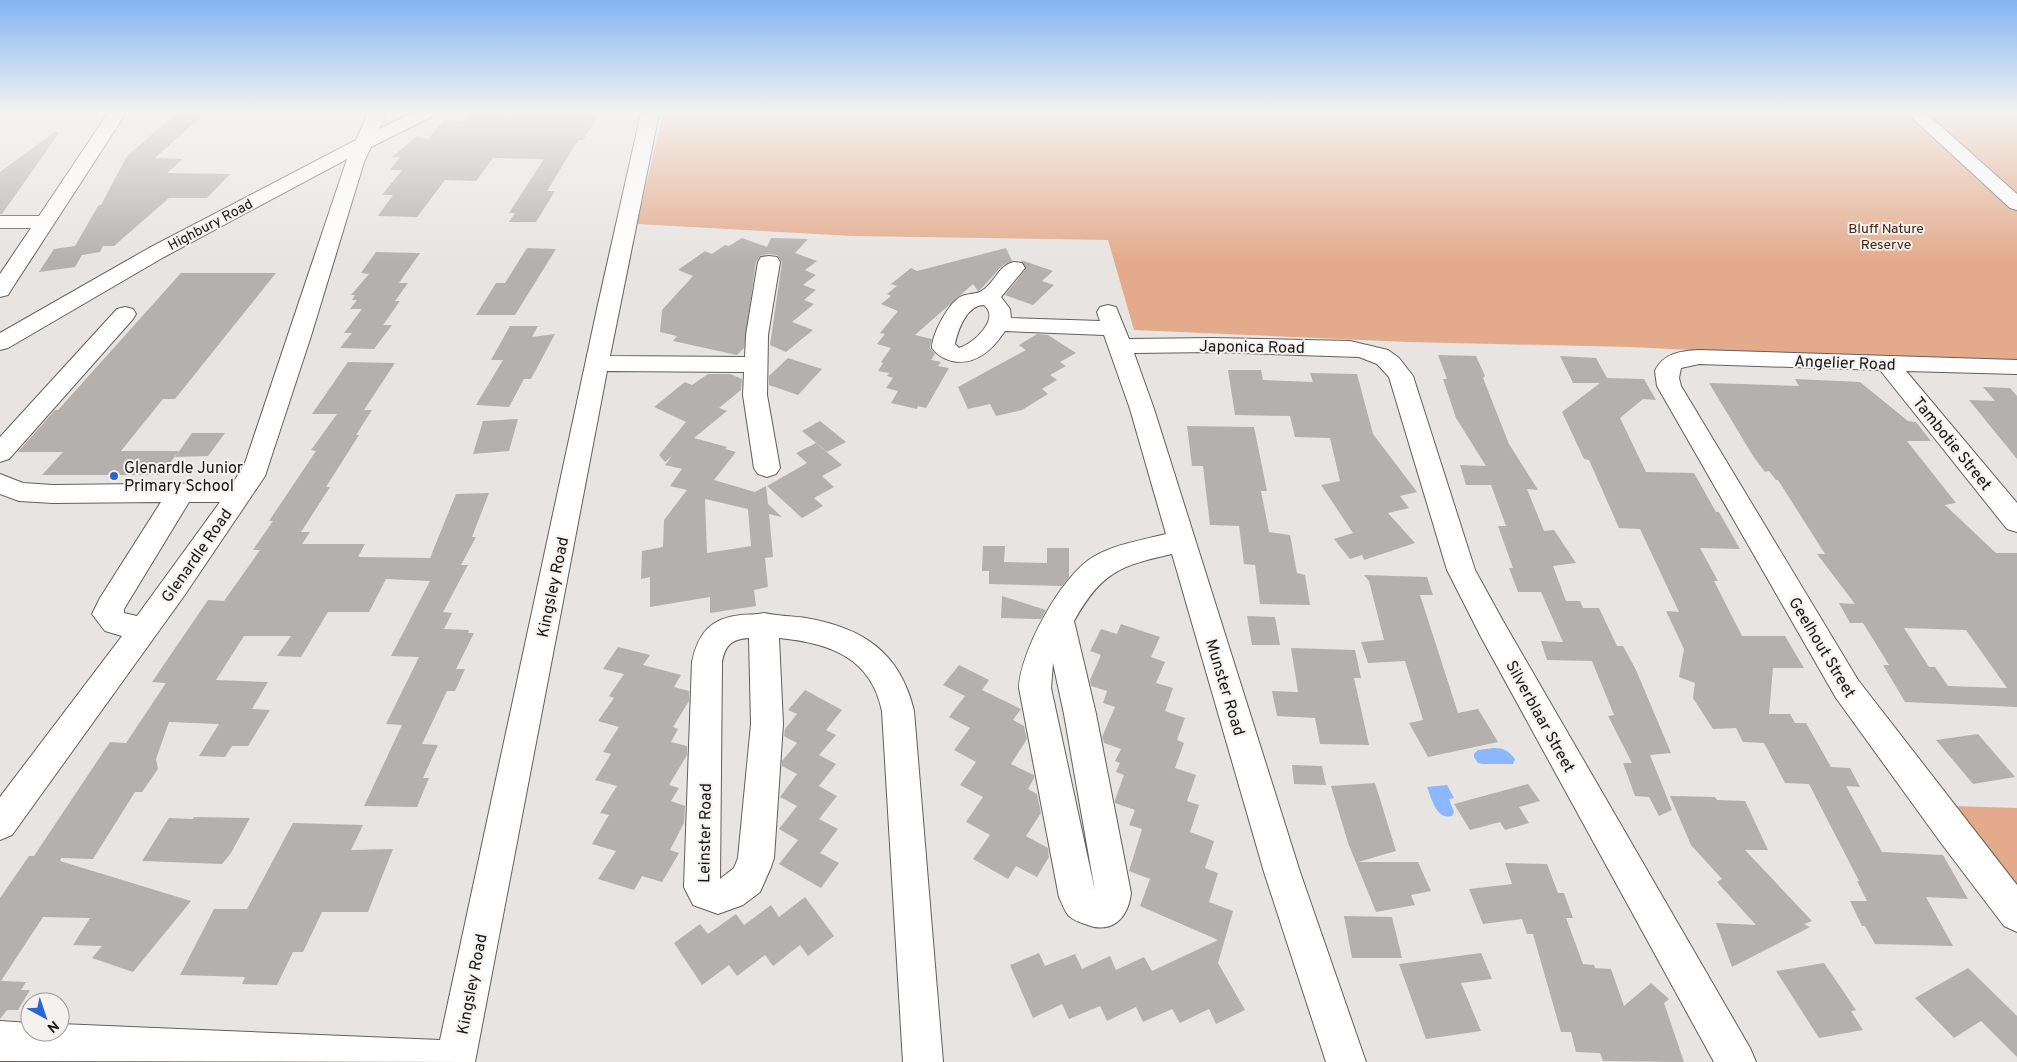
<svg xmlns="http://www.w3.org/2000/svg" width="2017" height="1062" font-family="Overpass,sans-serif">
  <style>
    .green { fill: #e3ab8b }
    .water { fill: #8cb6ff }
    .building { fill: #b4b0ae; fill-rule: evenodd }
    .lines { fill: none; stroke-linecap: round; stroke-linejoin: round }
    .minor-casing { stroke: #625f5d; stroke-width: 2 }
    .minor { fill: #fff; fill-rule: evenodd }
    .poi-dot { fill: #2965d3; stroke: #f5f1ef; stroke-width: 2 }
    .labels { text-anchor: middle; stroke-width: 4; stroke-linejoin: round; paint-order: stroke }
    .far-street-label { font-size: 14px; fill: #181716; stroke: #f5f1ef }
    .far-park-label { font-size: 14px; fill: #442411; stroke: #f5f1ef }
    .street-label { font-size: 16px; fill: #181716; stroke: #f5f1ef }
    .poi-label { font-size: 16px; fill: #181716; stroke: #f5f1ef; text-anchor: start }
  </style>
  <rect width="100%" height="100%" fill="#e8e4e2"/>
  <g class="green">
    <polygon points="663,113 2017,113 2017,366 1630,347 1408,342 1134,330 1108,240 852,236 637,224"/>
    <polygon points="1952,806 2017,808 2017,887"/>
  </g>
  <g class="water">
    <path d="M 1494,748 C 1503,748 1509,751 1515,759 L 1513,764 L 1483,764 L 1478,763 L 1474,757 L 1474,754 L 1478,750 Z"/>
    <path d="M 1447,785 L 1454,798 L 1449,799 L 1454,812 L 1452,816 C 1436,820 1432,799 1427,787 Z"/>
  </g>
  <g class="building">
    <polygon points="177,113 205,113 155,158 183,159 167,173 230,174 207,198 169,198 114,246 103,246 100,252 82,255 75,267 39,272 54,249 75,246 98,206 101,205 127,156"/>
    <polygon points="471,113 600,113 583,140 578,140 547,191 555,191 536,222 509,222 515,213 509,213 544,159 493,158 476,181 445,180 417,217 378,216 393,195 382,195 402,170 390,170 400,157 392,157 416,137 428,139 444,120 464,121"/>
    <polygon points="56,131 59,133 2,214 0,214 0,172"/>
    <polygon points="742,238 767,247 771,238 808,239 795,253 817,261 805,270 816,275 803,285 816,290 804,300 814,304 792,322 813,330 786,352 770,345 782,262 777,255 769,254 761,255 756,262 744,348 737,355 673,341 677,336 660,332 662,310 693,276 678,270 705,251 712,254 725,245 729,246"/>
    <polygon points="527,248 556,249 515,315 476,315 496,283 505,283"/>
    <polygon points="1006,248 1012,261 1003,265 980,290 978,291 973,284 915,335 932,339 930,348 935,354 931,360 941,362 938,366 949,368 926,408 918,406 917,409 891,403 898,391 886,388 893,378 887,376 889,373 878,371 883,363 881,362 891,348 877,344 885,334 880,333 898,311 881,304 891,296 887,294 897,286 891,284 911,268 917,271"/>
    <polygon points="376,252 420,253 399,283 408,283 395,301 400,301 383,325 392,325 374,349 340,348 352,333 344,333 362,309 350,309 357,300 352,300 355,295 351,295 369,274 361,273"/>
    <polygon points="1021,260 1053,271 1042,281 1054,285 1033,305 1005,295 1026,269"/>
    <polygon points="181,273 276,273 175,399 163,399 121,451 179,451 161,475 42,475 63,452 18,452 55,410 58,410"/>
    <polygon points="510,326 538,326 532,337 555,334 531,379 524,379 509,407 476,405 503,360 491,360"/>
    <polygon points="1037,334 1048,335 1076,353 1060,362 1066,366 1050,375 1057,380 1042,389 1048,394 1022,410 996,416 990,404 968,409 958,387 1026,350 1019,345"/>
    <polygon points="1438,355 1476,356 1485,376 1483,378 1509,444 1538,490 1527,489 1544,531 1554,530 1576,563 1553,566 1566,601 1580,601 1583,608 1599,608 1617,646 1623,646 1636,670 1671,753 1650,755 1672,810 1659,816 1649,797 1635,796 1623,763 1632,763 1608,716 1614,715 1592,661 1547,660 1541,641 1563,642 1541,592 1518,592 1509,568 1513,568 1498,526 1506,526 1491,485 1466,485 1460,465 1486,466 1456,418 1443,379 1447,379"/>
    <polygon points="1560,356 1596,358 1607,378 1644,379 1656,400 1643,399 1620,418 1646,472 1694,473 1716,512 1719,512 1740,549 1700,548 1718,581 1714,581 1742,636 1785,636 1804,668 1773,668 1769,714 1790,714 1795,723 1806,723 1831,767 1850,768 1860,787 1846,786 1882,852 1943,855 1968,899 1926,897 1953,946 1875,944 1865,926 1862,926 1850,901 1867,901 1857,881 1859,881 1809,784 1785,783 1764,743 1743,742 1736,728 1713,729 1693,698 1695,683 1679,677 1684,649 1666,611 1679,612 1640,529 1619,528 1589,460 1584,459 1562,412 1600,383 1573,383"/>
    <polygon points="788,358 822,369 798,395 769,385 769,376"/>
    <polygon points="348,362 395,363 364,410 372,410 356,435 359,435 326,487 330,487 301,532 310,532 302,544 365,544 358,557 430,558 456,494 489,493 472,537 476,537 461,565 468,565 443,612 452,613 444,629 469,630 468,633 474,633 456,669 465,669 455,691 447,691 422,744 438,745 423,778 429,778 417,807 364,806 402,725 386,724 419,657 391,656 430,581 386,579 369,612 328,612 301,657 277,656 291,636 244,636 216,680 268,682 252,709 270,710 248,746 232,746 225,757 199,756 219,724 169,722 156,759 158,769 142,792 135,792 93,859 61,858 60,861 191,901 133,972 92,958 102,946 73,945 90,918 43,917 1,981 26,982 21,990 30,990 18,1010 7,1010 0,1019 0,898 29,856 34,856 110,742 126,743 166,683 152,682 208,600 224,601 260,550 253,550 273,521 269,521 316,451 311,450 337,414 312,414"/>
    <polygon points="1228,370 1261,370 1263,380 1313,382 1310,373 1357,374 1373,434 1417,492 1400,496 1409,508 1388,513 1415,543 1364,560 1362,555 1350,559 1334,539 1353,533 1321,485 1340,481 1330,438 1295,437 1290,416 1235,415"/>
    <path d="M 708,374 L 730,374 L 742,379 L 741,390 L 719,408 L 727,411 L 694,438 L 727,447 L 725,449 L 736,452 L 714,480 L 755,492 L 766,486 L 768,504 L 782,517 L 769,514 L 773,557 L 765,558 L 768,587 L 754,590 L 756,606 L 710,613 L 710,597 L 650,607 L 650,577 L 641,579 L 642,551 L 663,547 L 664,520 L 687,490 L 670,486 L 682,469 L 665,465 L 672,456 L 665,462 L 659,455 L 686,422 L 654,407 L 685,382 L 692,385 ZM 705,499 L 748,509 L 751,546 L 707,553 Z"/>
    <path d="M 1795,379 L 1860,382 L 1908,421 L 1916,422 L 1931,441 L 1907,441 L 1956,503 L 1945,505 L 1996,553 L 2017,553 L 2017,707 L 1905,702 L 1883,665 L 1889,665 L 1863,623 L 1850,623 L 1839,603 L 1855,604 L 1817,554 L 1825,554 L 1778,480 L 1776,480 L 1769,471 L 1765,472 L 1753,456 L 1709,383 L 1799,386 ZM 1904,628 L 1966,630 L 2007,688 L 1948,686 L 1935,667 L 1929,667 Z"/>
    <polygon points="1983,387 2010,388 2017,396 2017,459 1969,400 1995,401"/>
    <polygon points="518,419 509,451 473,454 483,421"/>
    <polygon points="820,421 846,442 827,452 802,431"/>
    <polygon points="1187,426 1254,427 1267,491 1261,491 1269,532 1290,535 1297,573 1305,575 1310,605 1260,604 1255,565 1244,564 1239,526 1210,525 1203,466 1192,466"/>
    <polygon points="192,433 225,433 208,456 175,457"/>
    <polygon points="816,443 842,465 822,476 834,487 814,498 823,506 802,518 767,486 807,463 796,453"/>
    <polygon points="983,546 1005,546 1004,562 1047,563 1047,548 1069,548 1069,577 1062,586 989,584 989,571 982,571"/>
    <polygon points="1364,575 1427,577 1433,595 1420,595 1458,713 1478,709 1498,742 1428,757 1409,723 1423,720 1405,661 1368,663 1361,642 1384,640 1369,581"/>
    <polygon points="1002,596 1046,610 1041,619 1001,618"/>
    <polygon points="1247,616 1275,617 1280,645 1252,645"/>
    <polygon points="1121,624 1160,637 1151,657 1165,662 1156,683 1173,688 1165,711 1185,718 1177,740 1184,743 1175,768 1196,775 1187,801 1199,805 1190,832 1214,841 1205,868 1218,873 1209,902 1233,911 1218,963 1245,1010 1216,1024 1209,1009 1180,1023 1172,1009 1143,1022 1136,1007 1107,1021 1100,1006 1069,1019 1062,1004 1033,1018 1010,965 1039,953 1045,966 1075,954 1082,969 1110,956 1116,970 1144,957 1152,971 1218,940 1140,906 1150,879 1129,871 1142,829 1129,825 1135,810 1115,803 1115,800 1124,775 1116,772 1120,763 1115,761 1121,749 1104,743 1102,737 1115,707 1103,703 1107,691 1091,686 1090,680 1101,655 1090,651 1101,629 1117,634"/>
    <polygon points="618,647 650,655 643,665 681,675 674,687 689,691 689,701 673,727 678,729 671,742 687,746 687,755 669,785 679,788 671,801 685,806 684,823 670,850 679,853 662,882 642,876 634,890 598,879 616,851 592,844 609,815 600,813 617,786 595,780 611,754 603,752 619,727 598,721 614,698 609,696 624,674 603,669"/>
    <polygon points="1291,648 1355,650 1361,678 1354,678 1369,745 1320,744 1315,718 1277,716 1272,691 1298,692"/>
    <polygon points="959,665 989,680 982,690 1021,709 1013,720 1024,726 1027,739 1011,764 1034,775 1034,778 1028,789 1037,794 1041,813 1026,836 1048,848 1049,857 1037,877 1016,866 1008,879 973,859 990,835 966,822 983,797 960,785 976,762 954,750 970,728 949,717 965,696 943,685"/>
    <polygon points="805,690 842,710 826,730 836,735 819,755 836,764 819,786 837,796 819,819 838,829 820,853 839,863 821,888 779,864 798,840 779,829 797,806 780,797 797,774 782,766 782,761 797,743 784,736 785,729 797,714 788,710"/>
    <polygon points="1978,734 2015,777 1973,784 1936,740"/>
    <polygon points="1292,765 1322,766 1326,785 1294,784"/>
    <polygon points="1375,783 1396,851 1358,862 1418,862 1431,891 1411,895 1415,905 1376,912 1348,843 1331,786"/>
    <polygon points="1528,784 1540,801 1519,807 1529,823 1505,830 1500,822 1470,830 1454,804"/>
    <polygon points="1670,796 1715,797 1717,800 1745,801 1768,850 1745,850 1812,921 1804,924 1810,927 1732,967 1716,923 1756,925 1717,882 1722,879 1691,845"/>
    <polygon points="194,817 250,818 231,853 222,864 142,861 169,818 193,819"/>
    <polygon points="293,823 363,825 351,850 393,849 368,912 322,912 303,952 293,952 277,985 242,984 245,977 180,975 214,909 247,909"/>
    <polygon points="1505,863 1547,864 1558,893 1564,893 1573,918 1566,918 1583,964 1594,965 1595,968 1611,969 1624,1006 1651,983 1669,999 1664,1003 1684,1062 1603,1061 1600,1053 1576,1052 1571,1032 1561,1032 1533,934 1527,934 1522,919 1483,924 1469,889 1512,884"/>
    <polygon points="805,897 834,936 808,956 800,945 773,966 765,955 737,976 729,965 702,985 674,943 700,924 708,934 736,914 744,925 771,905 779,917"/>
    <polygon points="1344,916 1392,917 1402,958 1352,958"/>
    <polygon points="1481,953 1492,979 1461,983 1481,1031 1426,1039 1399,964"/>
    <polygon points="1824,963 1856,1010 1851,1011 1863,1030 1819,1038 1776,971"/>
    <polygon points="1968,968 2017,1016 2017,1057 1981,1021 1954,1038 1915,998"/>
  </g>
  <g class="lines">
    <defs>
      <g id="minor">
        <polygon points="108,113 126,113 11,290 8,295 0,297 0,274 31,228 0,228 0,216 39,216"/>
        <path d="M 368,113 L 386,113 L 379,129 L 412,113 L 434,113 L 431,117 L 371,147 L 364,162 L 311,336 L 265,476 L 184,596 L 12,835 L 0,840 L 0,797 L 122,636 L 105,631 L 92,614 L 100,598 L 161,502 L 53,503 L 19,501 L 0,494 L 0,474 L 23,483 L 53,485 L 233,483 L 245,463 L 347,159 L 164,257 L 8,348 L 0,350 L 0,333 L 149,248 L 356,140 ZM 189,502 L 220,502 L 137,616 L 124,613 L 124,609 Z"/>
        <polygon points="641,113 659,113 610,356 745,357 746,335 758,262 761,257 769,256 777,257 780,262 768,335 767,395 780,468 776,474 767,477 758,474 754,468 743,395 744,372 607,371 475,1062 0,1061 0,1021 30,1023 30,1032 60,1032 60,1024 440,1040 597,309"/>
        <polygon points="1907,113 1926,113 2017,194 2017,210 2010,208"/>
        <path d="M 1014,262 L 1022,263 L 1025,268 L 1001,297 L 1010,309 L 1011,318 L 1100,321 L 1097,312 L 1100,307 L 1108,305 L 1116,307 L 1129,339 L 1213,338 L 1350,341 L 1388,350 L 1399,358 L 1413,376 L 1475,570 L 1503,621 L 1750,1048 L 1756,1062 L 1714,1062 L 1481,637 L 1447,570 L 1389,377 L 1377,364 L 1359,357 L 1213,352 L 1134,353 L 1154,409 L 1300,872 L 1366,1062 L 1326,1062 L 1264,872 L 1172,554 C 1119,566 1102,572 1074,621 L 1096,714 L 1131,893 C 1128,919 1111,935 1085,924 C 1079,922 1073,920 1068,915 C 1064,910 1062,903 1059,897 L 1019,688 C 1020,652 1061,576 1093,557 C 1115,544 1142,540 1166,534 L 1130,409 L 1104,335 L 1005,331 C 993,349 976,366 952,361 C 944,359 937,355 932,348 C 932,334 948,304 960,297 C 967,293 977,295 983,290 C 995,282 999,265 1014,262 ZM 984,305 C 1001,319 973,344 959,348 L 955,344 C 958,329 967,305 984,305 ZM 1053,663 L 1064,714 L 1095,891 L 1051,688 Z"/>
        <polygon points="125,307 133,309 136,314 133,319 9,459 0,462 0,437 117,309"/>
        <path d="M 1699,350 L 2017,360 L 2017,374 L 1906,371 L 2017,503 L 2017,532 L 2007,529 L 1880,370 L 1699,364 L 1681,368 L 1679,378 L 1681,386 L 1858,680 L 2017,885 L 2017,932 L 2004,926 L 1941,843 L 1836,698 L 1657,386 L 1655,371 C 1663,353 1681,351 1699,350 Z"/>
        <path d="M 764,613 C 777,616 792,616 806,618 C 863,628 900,652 914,711 L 943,1062 L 903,1062 L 882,711 C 871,657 829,643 779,638 L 783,724 L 774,858 L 771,867 L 760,892 L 743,905 L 718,914 L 693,905 L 684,887 L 692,662 C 698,633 711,618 741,615 C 748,614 756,615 764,613 ZM 749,638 L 751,724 L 738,858 L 734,868 L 720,879 L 722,662 C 725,645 732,639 749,638 Z"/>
      </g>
    </defs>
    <use href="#minor" class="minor-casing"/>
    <use href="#minor" class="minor"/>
  </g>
  <linearGradient id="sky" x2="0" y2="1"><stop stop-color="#83b5f1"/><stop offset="0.43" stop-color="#f5f3f2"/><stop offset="1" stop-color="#f5f3f2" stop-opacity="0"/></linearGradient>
  <rect width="2017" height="261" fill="url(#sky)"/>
  <circle class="poi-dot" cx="114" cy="476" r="5"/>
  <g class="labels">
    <g class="far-street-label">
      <text transform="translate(210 224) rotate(-28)" y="5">Highbury Road</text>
    </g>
    <g class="far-park-label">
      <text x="1886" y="233">Bluff Nature<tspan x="1886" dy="16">Reserve</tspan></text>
    </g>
    <g class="street-label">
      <text transform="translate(1252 346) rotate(1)" y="6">Japonica Road</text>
      <text transform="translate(1845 362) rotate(2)" y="6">Angelier Road</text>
      <text transform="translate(1953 443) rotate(51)" y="6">Tambotie Street</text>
      <text transform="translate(196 555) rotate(-55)" y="6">Glenardle Road</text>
      <text transform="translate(552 587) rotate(-78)" y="6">Kingsley Road</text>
      <text transform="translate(1823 647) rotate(59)" y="6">Geelhout Street</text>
      <text transform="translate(1226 687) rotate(73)" y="6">Munster Road</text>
      <text transform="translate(1541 716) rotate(61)" y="6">Silverblaar Street</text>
      <text transform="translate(704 833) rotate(-89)" y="6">Leinster Road</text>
      <text transform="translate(471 984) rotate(-79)" y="6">Kingsley Road</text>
    </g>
    <g class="poi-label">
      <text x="124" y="473">Glenardle Junior<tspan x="124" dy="18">Primary School</tspan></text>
    </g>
  </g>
  <g transform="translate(45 1017) rotate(140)"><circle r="24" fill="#f5f1ef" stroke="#9d9a98"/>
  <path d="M0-4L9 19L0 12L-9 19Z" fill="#2965d3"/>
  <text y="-8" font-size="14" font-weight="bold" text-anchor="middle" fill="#181716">N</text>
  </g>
</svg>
